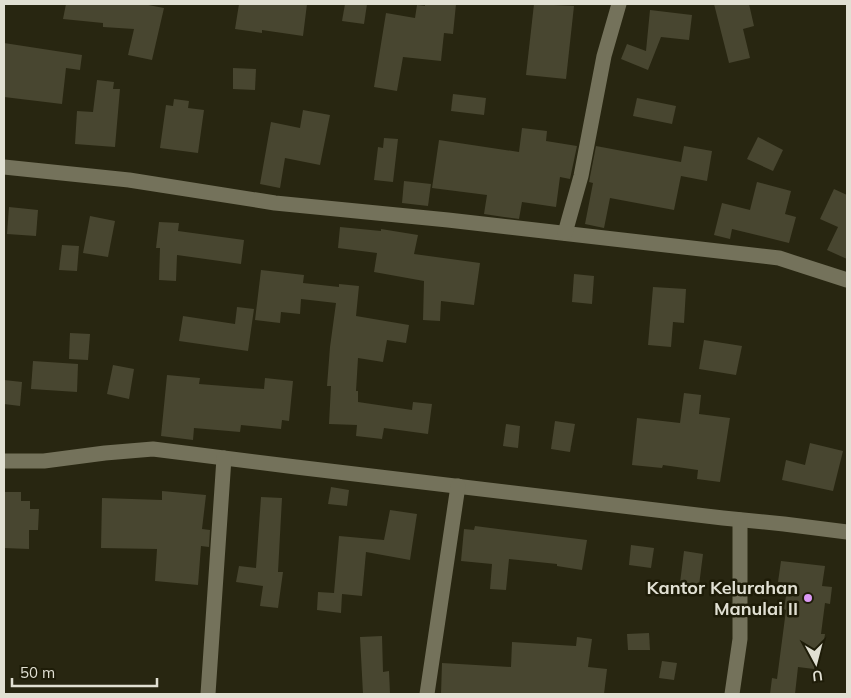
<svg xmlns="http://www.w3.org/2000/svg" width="851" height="698" font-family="Mulish,sans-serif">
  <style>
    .building { fill: #484630 }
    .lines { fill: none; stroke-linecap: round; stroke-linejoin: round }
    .street { stroke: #74725b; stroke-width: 15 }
    .poi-dot { fill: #db99f5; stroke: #1e1c08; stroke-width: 2 }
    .labels { text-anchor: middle; stroke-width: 5; stroke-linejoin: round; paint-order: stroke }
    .poi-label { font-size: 18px; font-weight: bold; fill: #e1e0d3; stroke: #1e1c08; text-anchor: end }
  </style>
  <rect width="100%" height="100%" fill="#282611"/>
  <g class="building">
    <polygon points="66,4 143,4 164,8 152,60 128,55 134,29 103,27 103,23 63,19"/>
    <polygon points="239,4 307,4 303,36 262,30 262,33 235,29"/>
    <polygon points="345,4 367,4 364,24 342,21"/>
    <polygon points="425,4 456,4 453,34 444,33 441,61 403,57 397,91 374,87 386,13 415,18 417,5 425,6"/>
    <polygon points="534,4 574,6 566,79 526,75"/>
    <polygon points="714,4 749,4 754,26 743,29 750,58 729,63"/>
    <polygon points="650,10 692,15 689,40 661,37 648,70 621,59 627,44 646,51"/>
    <polygon points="4,43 82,55 80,70 66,68 62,104 4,97"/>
    <polygon points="233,68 256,69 255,90 233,89"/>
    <polygon points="97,80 114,82 113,89 120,89 115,147 75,144 77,111 93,112"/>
    <polygon points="453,94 486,98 484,115 451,111"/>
    <polygon points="637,98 676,106 672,124 633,116"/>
    <polygon points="174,99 189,101 188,108 204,110 198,153 160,148 166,105 173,106"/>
    <polygon points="303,110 330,115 320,165 285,158 280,188 260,184 271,122 300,128"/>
    <polygon points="522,128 547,131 546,141 577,146 570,179 560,177 556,207 522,202 519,219 504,217 484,214 487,195 432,188 439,140 519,152"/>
    <polygon points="758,137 783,150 773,171 747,159"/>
    <polygon points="384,138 398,139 393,182 374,180 378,147 383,148"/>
    <polygon points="596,146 681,162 684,146 712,151 707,181 681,176 674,210 610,198 604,228 585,224 593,183 589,182"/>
    <polygon points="404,181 431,184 428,206 402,203"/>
    <polygon points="757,182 791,191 785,214 796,217 789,243 732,229 730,239 714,235 722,203 750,210"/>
    <polygon points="834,189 847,195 847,259 827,250 838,227 820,219"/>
    <polygon points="9,207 38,210 36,236 7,234"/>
    <polygon points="90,216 115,221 108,257 83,253"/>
    <polygon points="159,222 179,223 178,231 244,240 241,264 177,255 176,281 159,280 160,248 156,248"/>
    <polygon points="340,227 381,231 381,229 418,235 414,254 480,263 474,305 441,301 440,321 423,320 424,281 374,272 377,253 338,248"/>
    <polygon points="62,245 79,246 77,271 59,270"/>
    <polygon points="261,270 304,275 303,283 339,287 339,284 359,286 356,316 409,325 406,343 387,340 383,362 358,358 356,391 358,391 358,402 412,410 413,402 432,404 428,434 384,428 382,439 356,436 357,425 329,424 331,386 327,386 330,347 336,303 301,299 300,314 281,312 280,323 255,320"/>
    <polygon points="574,274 594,276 592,304 572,302"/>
    <polygon points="653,287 686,289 684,323 673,322 671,347 648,345"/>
    <polygon points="237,307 254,309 248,351 179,341 183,316 235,324"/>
    <polygon points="70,333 90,334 88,360 69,359"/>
    <polygon points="704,340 742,346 736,375 699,369"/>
    <polygon points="33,361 78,364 77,392 31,389"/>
    <polygon points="113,365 134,369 129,399 107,394"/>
    <polygon points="167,375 200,378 199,384 264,389 265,378 293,381 289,421 282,420 281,429 241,425 240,432 194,428 193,440 161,436"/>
    <polygon points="4,380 22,382 20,406 4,404"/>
    <polygon points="684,393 701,395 699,414 730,418 720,482 697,479 698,470 663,465 662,468 632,465 637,418 680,423"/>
    <polygon points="555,421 575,424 570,452 551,449"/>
    <polygon points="506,424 520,426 518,448 503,446"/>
    <polygon points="810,443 843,451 833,491 782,480 786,460 805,465"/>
    <polygon points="331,487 349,490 347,506 328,504"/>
    <polygon points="162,491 206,495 202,529 210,530 209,547 201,546 198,585 155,581 157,549 101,548 102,498 162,500"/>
    <polygon points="4,492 21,492 21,501 30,501 30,509 39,509 38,530 29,530 29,549 4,548"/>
    <polygon points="261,497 282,498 278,572 283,572 278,608 260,606 263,586 236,582 239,566 256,568"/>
    <polygon points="390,510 417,514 410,560 366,552 362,596 342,594 341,613 317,610 318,592 334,593 339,536 384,540"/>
    <polygon points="475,526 587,540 582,570 557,566 557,564 509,559 506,590 490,589 492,564 461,561 464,529 474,530"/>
    <polygon points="631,545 654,548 651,568 629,565"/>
    <polygon points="684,551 703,554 698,593 679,591"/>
    <polygon points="781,561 825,566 822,586 832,587 830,604 825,603 821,634 825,634 822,653 819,653 817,663 815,663 814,669 798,667 795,694 770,694 772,678 777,679 786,610 784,609 788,583 778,582"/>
    <polygon points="649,633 650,650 628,650 627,634"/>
    <polygon points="382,636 383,672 389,671 390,694 363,694 360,637"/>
    <polygon points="577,637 592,639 588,667 607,669 604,694 441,694 442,663 511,667 512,642 576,646"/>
    <polygon points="662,661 677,663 674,680 659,678"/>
  </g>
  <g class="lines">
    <g class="street">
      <polyline points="4,167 129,180 275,203 448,220 779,258 847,280"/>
      <polyline points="565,233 581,176 604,56 619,4"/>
      <polyline points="4,461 44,461 105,453 153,449 296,467 723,518 784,524 847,532"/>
      <polyline points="208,694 224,458"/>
      <polyline points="427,694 458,486"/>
      <polyline points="732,694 740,639 740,520"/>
    </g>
  </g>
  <circle class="poi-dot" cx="808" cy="598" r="5"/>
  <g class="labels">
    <g class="poi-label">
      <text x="798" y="594">Kantor Kelurahan<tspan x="798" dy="21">Manulai II</tspan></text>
    </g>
  </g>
  <rect width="851" height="698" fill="none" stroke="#e1e0d3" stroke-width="10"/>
  <g transform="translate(816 663) rotate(173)" stroke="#1e1c08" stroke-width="4" paint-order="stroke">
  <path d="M0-4L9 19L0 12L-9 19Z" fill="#e1e0d3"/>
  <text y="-8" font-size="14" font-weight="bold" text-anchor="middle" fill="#e1e0d3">U</text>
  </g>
  <path d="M12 678v8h145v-8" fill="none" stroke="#e1e0d3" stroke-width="2.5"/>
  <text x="20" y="678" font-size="15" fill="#e1e0d3" stroke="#1e1c08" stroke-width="4" paint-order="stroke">50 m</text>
</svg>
